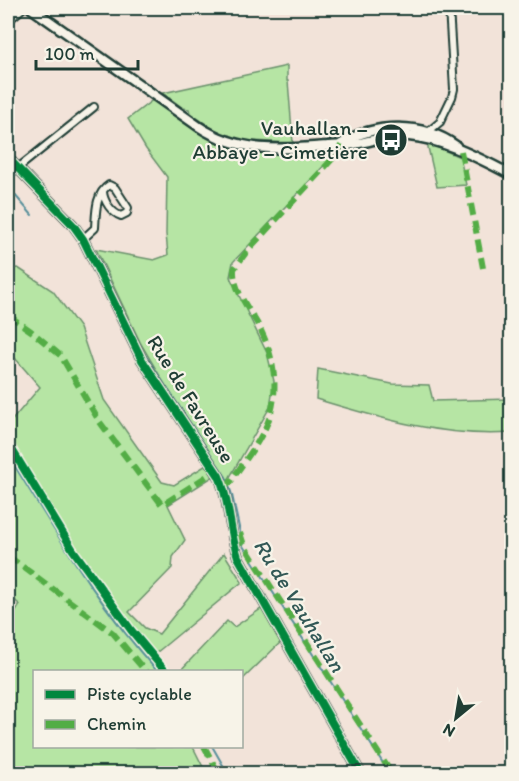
<svg xmlns="http://www.w3.org/2000/svg" width="519" height="781" font-family="Itim,sans-serif">
  <style>
    .green { fill: #b6e5a4; stroke: #6a916c; stroke-width: 1.5 }
    .lines { fill: none; stroke-linecap: round; stroke-linejoin: round }
    .stream { stroke: #59909b; stroke-width: 2 }
    .minor-casing { stroke: #1f3d34; stroke-width: 10 }
    .tertiary-casing { stroke: #1f3d34; stroke-width: 12 }
    .secondary-casing { stroke: #1f3d34; stroke-width: 13 }
    .minor { stroke: #f7f3e8; stroke-width: 6 }
    .tertiary { stroke: #f7f3e8; stroke-width: 8 }
    .secondary { stroke: #f7f3e8; stroke-width: 8 }
    .quiet { stroke: #52ad45; stroke-width: 6; stroke-dasharray: 12 6; stroke-linecap: butt }
    .cycleway-casing { stroke: #f7f3e8; stroke-width: 11 }
    .cycleway { stroke: #00873e; stroke-width: 8 }
    .labels { text-anchor: middle; stroke-width: 4.5; stroke-linejoin: round; paint-order: stroke }
    .poi-label { font-size: 21px; fill: #1f3d34; stroke: #f7f3e8; text-anchor: end }
    .street-label { font-size: 21px; fill: #1f3d34; stroke: #f7f3e8 }
    .water-label { font-size: 22px; font-style: italic; fill: #325956; stroke: #f7f3e8 }
  </style>
  <rect width="100%" height="100%" fill="#f2e3d9"/>
  <filter id="ink" filterUnits="userSpaceOnUse"><feTurbulence type="fractalNoise" baseFrequency=".0167" numOctaves="2"/><feDisplacementMap in="SourceGraphic" scale="12" xChannelSelector="R" yChannelSelector="G"/><feConvolveMatrix kernelMatrix="1 2 1 2 8 2 1 2 1" color-interpolation-filters="sRGB"/></filter>
  <g filter="url(#ink)">
    <g class="green">
      <polygon points="287,66 287,81 288,81 293,143 252,141 233,139 230,135 224,136 190,113 189,109 183,108 163,93"/>
      <polygon points="154,99 218,137 299,151 336,150 334,155 233,262 230,277 267,353 274,381 270,407 227,482 184,417 141,344 96,249 154,260 168,255 166,234 167,177 146,149 128,119"/>
      <polygon points="427,143 460,157 466,185 437,187"/>
      <polygon points="18,268 53,291 80,328 104,400 162,482 174,485 208,464 214,476 168,505 185,540 173,557 172,568 129,612 145,628 159,634 224,553 242,582 156,653 170,671 34,672 34,746 193,747 206,773 8,774 8,624 20,605 8,594 8,425 40,387 8,350 8,269"/>
      <path d="M 318,369 L 392,384 L 429,385 L 433,401 L 511,399 L 511,433 C 445,438 379,418 316,399 Z"/>
      <polygon points="261,609 268,615 283,640 242,680 242,672 179,672 227,621 234,627"/>
    </g>
    <g class="lines">
      <g class="stream">
        <polyline points="8,187 32,215"/>
        <polyline points="98,258 140,347 226,477 232,495 243,546 390,774"/>
        <path d="M 8,455 C 54,529 98,606 158,672"/>
        <polyline points="212,746 228,774"/>
      </g>
      <defs>
        <g id="minor">
          <polyline points="8,21 23,8"/>
          <polyline points="428,132 440,122 452,97 454,89 449,8"/>
          <polyline points="18,168 94,107"/>
          <path d="M 83,239 L 95,228 C 96,213 95,194 109,185 L 115,188 L 128,208 L 127,213 L 121,216 C 112,213 104,202 103,192"/>
        </g>
        <path id="tertiary" d="M 8,158 L 73,225 L 83,239 L 142,360 L 219,476 C 230,501 229,530 238,557 L 361,774"/>
        <g id="secondary">
          <path d="M 31,8 L 198,126 C 238,153 281,150 327,146 C 336,145 346,146 354,144 C 375,141 386,134 409,136 C 444,139 480,159 512,175"/>
          <path d="M 341,144 C 375,122 423,122 456,146"/>
        </g>
      </defs>
      <use href="#minor" class="minor-casing"/>
      <use href="#tertiary" class="tertiary-casing"/>
      <use href="#secondary" class="secondary-casing"/>
      <use href="#minor" class="minor"/>
      <use href="#tertiary" class="tertiary"/>
      <use href="#secondary" class="secondary"/>
      <g class="quiet">
        <polyline points="461,151 483,268"/>
        <polyline points="8,315 31,331 61,356 99,421 162,505 215,471"/>
        <path d="M 223,486 L 230,483 C 242,464 258,445 267,424 C 281,391 274,353 257,323 C 247,306 233,289 234,269 L 248,250 L 338,153 L 341,145"/>
        <polyline points="240,533 244,545 392,774"/>
        <polyline points="8,556 113,633 146,672"/>
        <polyline points="204,746 219,774"/>
      </g>
      <defs>
        <g id="cycleway">
          <path d="M 8,158 L 73,225 L 83,239 L 142,360 L 219,476 C 230,501 229,530 238,557 L 361,774"/>
          <polyline points="8,443 73,550 131,630 166,672"/>
        </g>
      </defs>
      <use href="#cycleway" class="cycleway-casing"/>
      <use href="#cycleway" class="cycleway"/>
    </g>
  </g>
  <defs>
    <symbol id="bus-disc" viewBox="-11 -11 22 22"><circle r="9.5" fill="#1f3d34" stroke="#f7f3e8"/><path d="M-5-6H5V4H4V6H2V4H-2V6H-4V4H-5ZM-3.5-4V0h7V-4ZM-3.5 1.2v1.5H-2V1.2ZM2 1.2v1.5H3.5V1.2Z" fill="#fff"/></symbol>
  </defs>
  <g fill-rule="evenodd">
    <use href="#bus-disc" x="372" y="121" width="38" height="38"/>
  </g>
  <g class="labels">
    <g class="poi-label">
      <text x="368" y="135">Vauhallan –<tspan x="368" dy="24">Abbaye – Cimetière</tspan></text>
    </g>
    <g class="street-label">
      <text transform="translate(191 399) rotate(58)" y="7">Rue de Favreuse</text>
    </g>
    <g class="water-label">
      <text transform="translate(300 605) rotate(58)" y="8">Ru de Vauhallan</text>
    </g>
  </g>
  <rect width="519" height="781" fill="none" stroke="#f7f3e8" stroke-width="30"/>
  <rect x="15" y="15" width="489" height="751" fill="none" stroke="#1f3d34" stroke-width="2" filter="url(#ink)"/>
  <rect x="33" y="670" width="210" height="78" fill="#f7f3e8" stroke="#a1aaa0" stroke-width="1.5"/>
  <rect x="45" y="690" width="30" height="9" fill="#00873e" stroke="#a1aaa0" stroke-width="1.5"/>
  <text x="87" y="700" font-size="18" fill="#1f3d34">Piste cyclable</text>
  <rect x="45" y="720" width="30" height="9" fill="#52ad45" stroke="#a1aaa0" stroke-width="1.5"/>
  <text x="87" y="730" font-size="18" fill="#1f3d34">Chemin</text>
  <g transform="translate(456 718) rotate(210)" stroke="#f7f3e8" stroke-width="4.5" paint-order="stroke">
  <path d="M0-4.5L10 22L0 15L-10 22Z" fill="#1f3d34"/>
  <text y="-9" font-size="16" font-weight="bold" text-anchor="middle" fill="#1f3d34">N</text>
  </g>
  <path d="M36 60v9h102v-9" fill="none" stroke="#1f3d34" stroke-width="3"/>
  <text x="45" y="60" font-size="18" fill="#1f3d34" stroke="#f7f3e8" stroke-width="4.5" paint-order="stroke">100 m</text>
</svg>
